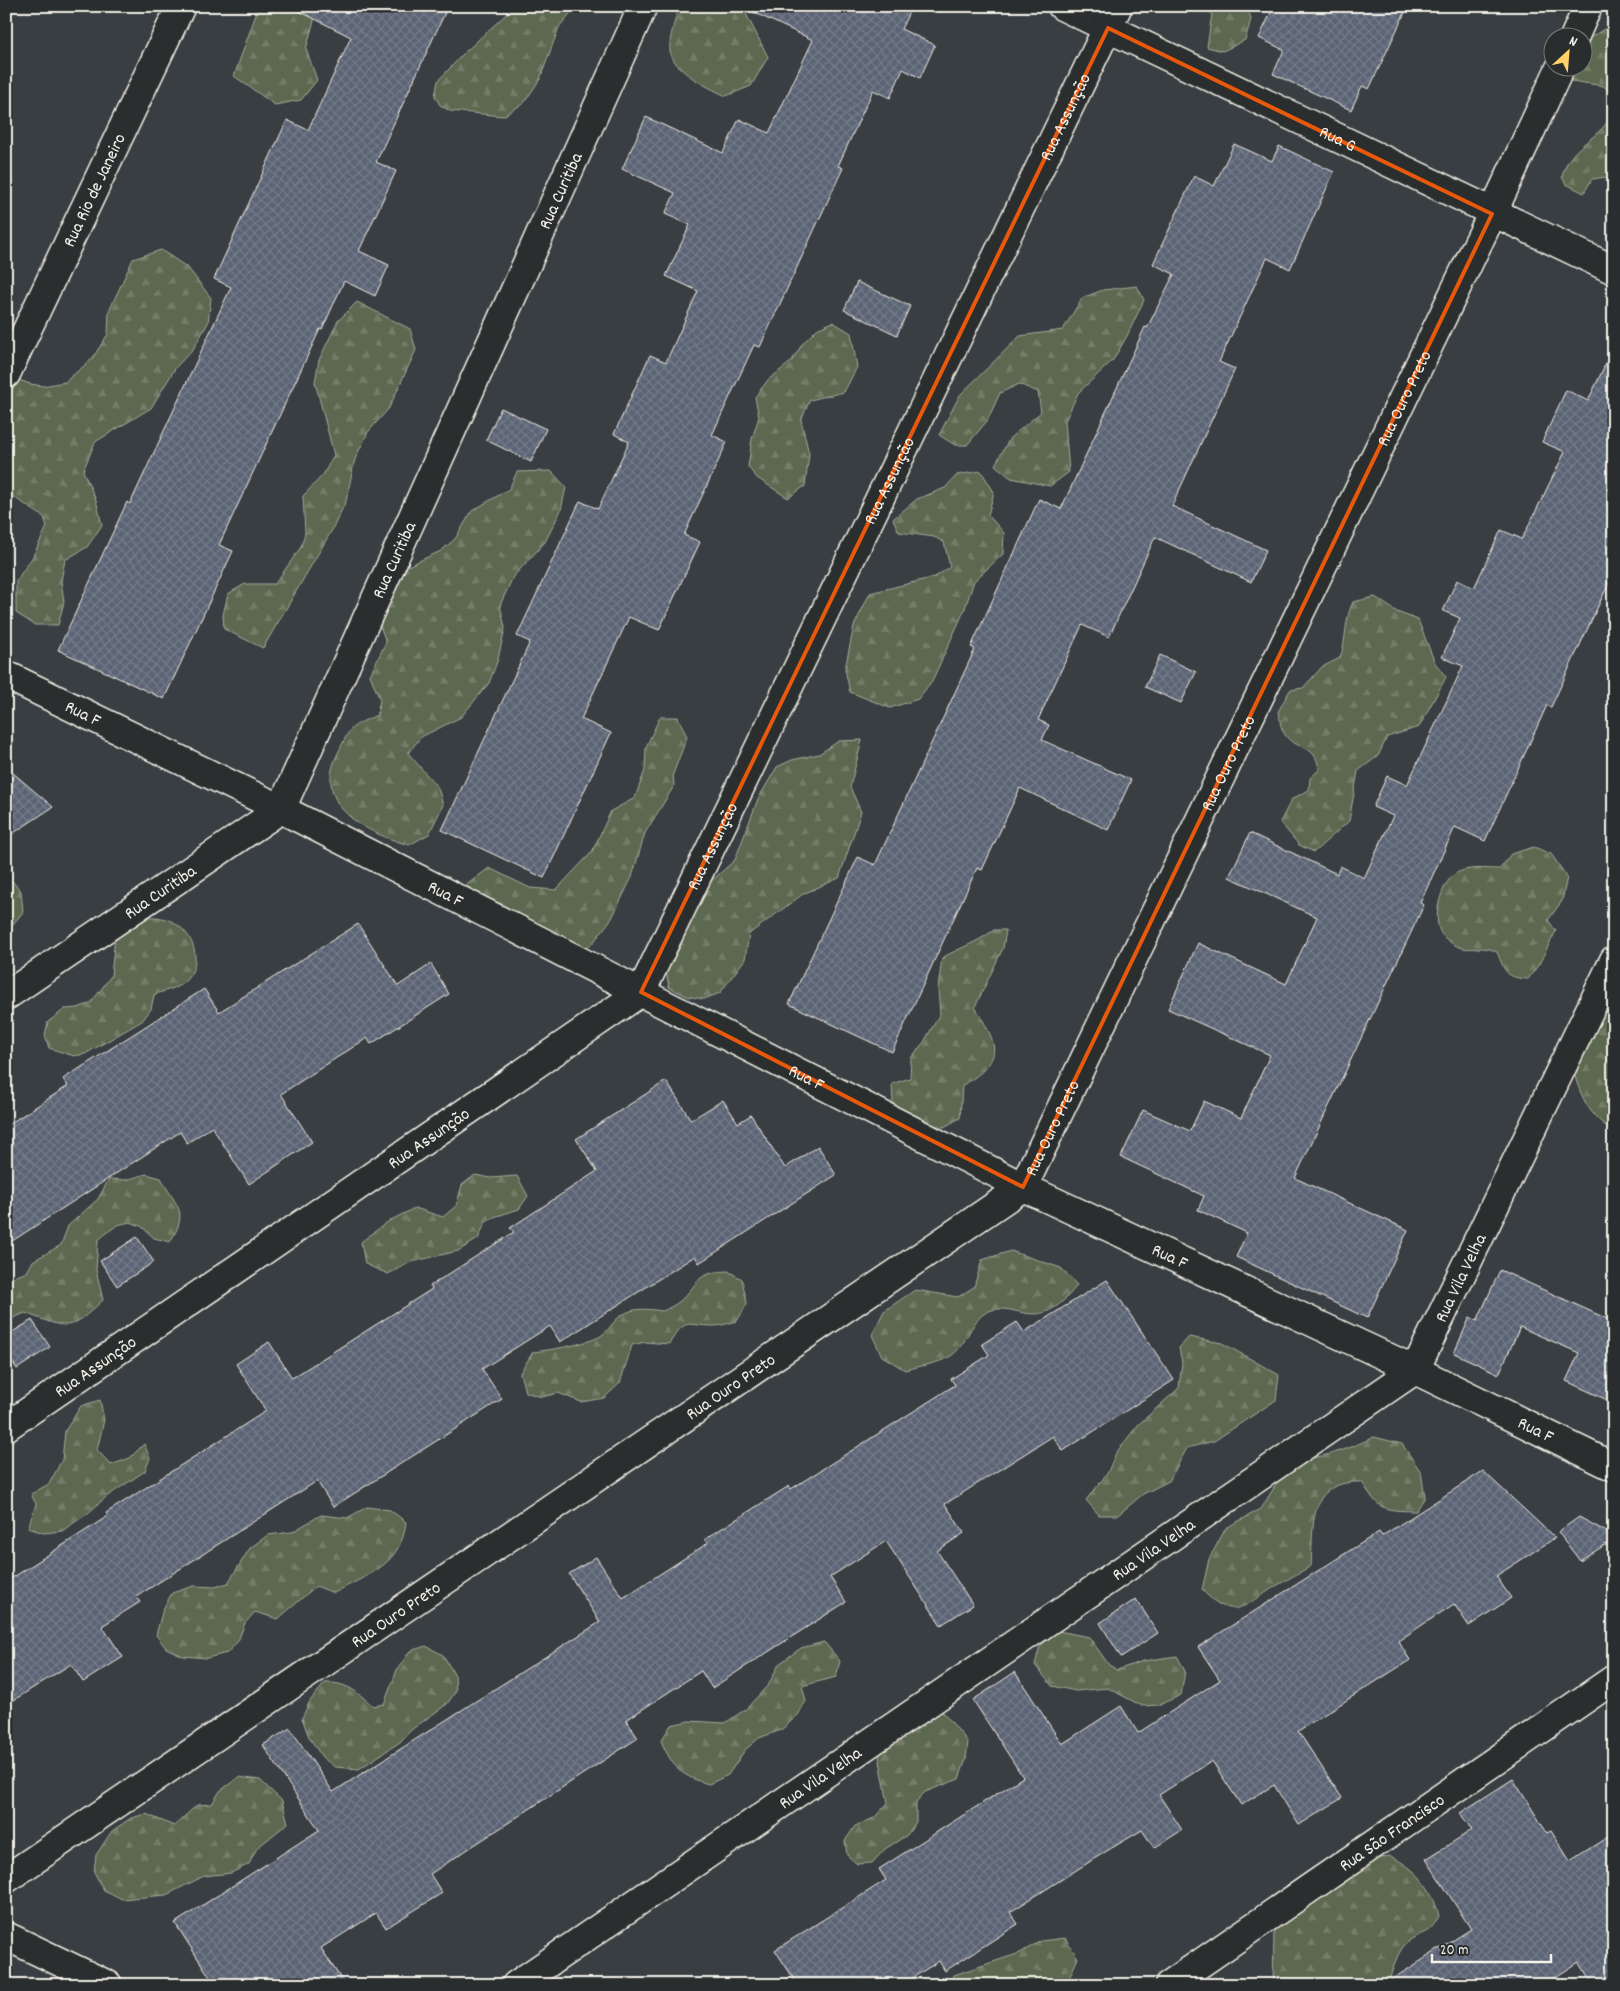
<svg xmlns="http://www.w3.org/2000/svg" width="1620" height="1991" font-family="Dekko,sans-serif">
  <style>
    .forest { fill: url(#forest-firs); stroke: #a8ac9c }
    .building { fill: url(#building-cross-hatch); stroke: #f4f1e8 }
    .lines { fill: none; stroke-linecap: round; stroke-linejoin: round }
    .street-casing { stroke: #f4f1e8; stroke-width: 31 }
    .street { stroke: #2a2d2e; stroke-width: 28 }
    .marked { fill: none; stroke: #e8590c; stroke-width: 4; stroke-linejoin: round }
    .labels { text-anchor: middle; stroke-width: 5; stroke-linejoin: round; paint-order: stroke }
    .street-label { font-size: 18px; fill: #f4f1e8; stroke: #2a2d2e }
  </style>
  <defs>
    <pattern id="forest-firs" width="22" height="20" patternUnits="userSpaceOnUse" patternTransform="scale(1.25)"><rect width="22" height="20" fill="#5c674f"/><path d="M5 1l3.5 6h-7zM16 11l3.5 6h-7z" fill="#747d68"/></pattern>
    <pattern id="building-cross-hatch" width="8" height="8" patternUnits="userSpaceOnUse" patternTransform="scale(1.25)"><rect width="8" height="8" fill="#5b6475"/><path d="M0 0l8 8M0 8l8-8" fill="none" stroke="#737b89"/></pattern>
  </defs>
  <rect width="100%" height="100%" fill="#393e43"/>
  <filter id="ink" filterUnits="userSpaceOnUse"><feTurbulence type="fractalNoise" baseFrequency=".02" numOctaves="2"/><feDisplacementMap in="SourceGraphic" scale="10" xChannelSelector="R" yChannelSelector="G"/><feConvolveMatrix kernelMatrix="1 2 1 2 8 2 1 2 1" color-interpolation-filters="sRGB"/></filter>
  <g filter="url(#ink)">
    <g class="forest">
      <polygon points="259,6 318,6 306,49 317,80 301,100 275,105 234,76"/>
      <polygon points="515,6 576,6 559,27 540,79 524,103 503,116 450,111 440,105 435,96 438,81 463,54"/>
      <path d="M 679,6 L 742,6 L 768,57 L 751,86 L 726,96 C 708,87 666,69 670,44 C 671,31 676,18 679,6 Z"/>
      <polygon points="1199,6 1247,6 1251,19 1245,40 1223,51 1207,47 1212,14"/>
      <polygon points="1614,23 1614,99 1604,86 1571,81 1570,68 1582,68 1583,42"/>
      <path d="M 1614,102 L 1614,176 L 1592,179 L 1584,193 L 1566,184 L 1562,177 C 1569,146 1594,142 1608,121 C 1611,116 1612,108 1614,102 Z"/>
      <polygon points="161,250 188,268 211,298 208,323 193,349 176,367 151,408 95,442 83,471 96,500 102,525 87,547 65,560 61,581 64,602 58,625 35,625 16,613 16,581 32,558 47,527 44,517 6,492 6,385 11,377 30,384 43,386 65,382 92,359 108,334 109,311 133,259"/>
      <polygon points="1137,286 1144,300 1127,336 1113,360 1078,393 1065,421 1069,472 1050,486 1011,478 995,465 1010,438 1041,412 1038,392 1019,384 1000,393 987,421 967,445 955,445 939,435 960,395 1020,336 1063,330 1082,298 1103,290"/>
      <polygon points="357,302 410,329 416,350 389,408 368,432 355,459 346,501 332,530 263,648 224,629 223,615 228,594 245,584 275,584 301,547 305,533 303,496 323,475 334,455 315,382 319,360 338,321"/>
      <polygon points="833,322 851,333 857,367 844,392 810,400 801,420 809,454 805,486 788,498 757,478 748,467 752,439 759,417 755,397 768,380 791,362 803,343 817,329"/>
      <path d="M 551,471 L 566,487 L 561,510 L 545,542 L 513,577 L 500,605 L 505,628 L 498,659 L 489,683 L 461,717 L 421,737 L 408,753 L 438,788 L 443,805 L 429,834 L 409,845 C 367,833 311,807 338,753 C 351,726 348,728 377,715 L 380,700 L 370,675 L 386,642 L 375,612 L 397,571 L 441,551 L 455,539 L 472,511 L 509,489 L 517,472 Z"/>
      <polygon points="981,471 994,492 988,515 1004,533 1003,554 974,581 964,611 932,681 918,699 890,708 850,692 845,669 854,626 870,593 935,577 950,567 944,542 934,537 899,532 893,519 917,499 945,488 957,475"/>
      <path d="M 1375,597 L 1397,612 L 1418,620 L 1435,663 L 1446,677 L 1419,727 L 1387,737 L 1378,756 L 1358,771 L 1349,821 L 1314,852 L 1299,845 L 1280,822 L 1292,799 L 1309,790 L 1310,778 L 1319,770 C 1316,740 1292,752 1283,731 C 1280,726 1280,718 1278,712 L 1290,690 L 1303,688 L 1322,667 L 1340,658 C 1347,639 1344,620 1353,602 Z"/>
      <polygon points="660,717 678,717 687,737 673,774 674,786 645,833 632,877 612,918 592,944 560,962 477,909 465,886 489,868 530,888 556,890 592,852 611,811 635,798 645,770 646,747"/>
      <polygon points="862,740 850,787 861,812 839,878 803,894 749,934 745,959 720,993 704,999 686,996 669,987 666,971 680,947 692,909 700,891 735,860 758,799 777,767 792,760 819,754 839,741"/>
      <path d="M 1534,847 L 1551,854 L 1567,877 L 1562,901 L 1548,920 L 1556,931 L 1539,964 L 1528,979 C 1505,978 1505,971 1497,952 C 1476,941 1468,959 1444,937 C 1430,924 1440,884 1455,874 C 1467,866 1486,869 1500,869 L 1511,854 Z"/>
      <polygon points="6,874 21,891 23,912 13,924 6,926"/>
      <path d="M 135,917 C 144,917 154,916 162,918 C 191,924 208,962 183,983 C 176,989 162,991 154,995 L 151,1009 L 142,1021 L 85,1054 L 74,1056 L 49,1048 L 45,1035 L 48,1022 L 65,1009 L 78,1008 L 91,1003 L 111,976 L 115,937 Z"/>
      <path d="M 994,930 L 1006,930 L 1003,948 L 975,1007 C 999,1047 1005,1059 962,1086 L 960,1118 L 944,1127 L 920,1123 L 898,1113 L 893,1103 L 892,1084 L 910,1078 L 911,1058 L 924,1042 L 940,1014 L 938,989 L 942,958 C 961,947 975,944 994,930 Z"/>
      <path d="M 1614,985 L 1614,1131 C 1588,1117 1579,1092 1572,1066 Z"/>
      <path d="M 146,1174 L 161,1178 C 176,1207 190,1210 170,1242 L 154,1238 L 141,1226 L 130,1222 L 117,1225 L 98,1240 L 96,1270 L 103,1300 C 68,1333 69,1329 25,1313 L 6,1321 L 6,1280 L 27,1272 L 33,1261 L 61,1245 L 68,1226 L 98,1199 L 109,1179 L 126,1180 Z"/>
      <polygon points="475,1175 491,1178 517,1176 528,1196 519,1209 494,1217 485,1223 478,1239 458,1251 411,1262 388,1274 365,1264 361,1242 389,1221 415,1208 443,1217 456,1206 462,1185"/>
      <path d="M 1011,1251 L 1061,1268 L 1077,1285 C 1067,1299 1052,1314 1034,1314 C 1019,1314 1007,1306 992,1310 C 970,1316 968,1347 949,1357 C 937,1364 919,1366 905,1370 L 882,1356 L 872,1335 L 884,1311 L 915,1290 L 958,1297 L 974,1287 L 982,1260 Z"/>
      <path d="M 728,1271 L 742,1279 L 747,1304 L 737,1321 C 729,1323 721,1326 714,1326 C 685,1326 687,1316 669,1344 L 645,1342 L 632,1345 L 620,1383 L 604,1398 L 581,1402 L 558,1393 L 542,1397 L 525,1392 L 520,1373 L 533,1352 C 551,1350 580,1345 597,1338 C 607,1333 609,1327 616,1320 C 630,1306 646,1309 663,1311 C 669,1308 675,1305 680,1301 C 701,1282 694,1273 728,1271 Z"/>
      <polygon points="1189,1337 1222,1343 1279,1375 1276,1400 1214,1441 1187,1448 1169,1481 1143,1494 1118,1515 1099,1515 1086,1500 1107,1474 1116,1453 1138,1425 1179,1388 1182,1362 1179,1348"/>
      <polygon points="100,1400 104,1420 97,1450 111,1465 130,1458 144,1444 150,1458 145,1471 106,1497 87,1514 62,1531 44,1533 28,1528 36,1504 31,1494 49,1484 62,1460 65,1431 81,1406"/>
      <path d="M 1374,1437 L 1402,1444 L 1421,1472 L 1425,1497 L 1416,1511 C 1382,1510 1380,1511 1362,1482 C 1306,1480 1314,1526 1311,1566 C 1299,1573 1288,1579 1276,1586 C 1245,1605 1234,1623 1202,1590 L 1209,1559 L 1226,1528 L 1261,1509 L 1291,1460 C 1324,1458 1344,1451 1374,1437 Z"/>
      <path d="M 367,1507 L 390,1510 L 406,1522 C 401,1566 368,1574 334,1593 L 316,1586 L 278,1619 L 255,1612 L 245,1623 L 238,1641 L 227,1653 L 207,1658 L 183,1656 L 166,1648 L 156,1635 L 163,1609 L 172,1593 L 194,1586 L 215,1587 L 228,1583 L 250,1548 L 268,1535 L 292,1532 L 321,1515 L 347,1518 Z"/>
      <polygon points="1058,1631 1089,1637 1109,1665 1117,1670 1143,1661 1177,1656 1185,1671 1181,1695 1159,1705 1142,1706 1108,1688 1076,1691 1052,1686 1035,1665 1040,1646"/>
      <path d="M 824,1642 L 840,1661 L 836,1677 L 802,1686 L 806,1701 L 798,1715 L 781,1730 L 759,1738 L 745,1750 L 728,1775 L 709,1784 C 682,1777 673,1768 661,1741 L 671,1725 L 689,1721 L 725,1723 L 746,1709 L 769,1684 L 779,1664 L 801,1648 Z"/>
      <path d="M 426,1646 L 443,1655 L 455,1676 L 456,1691 L 447,1704 L 411,1730 L 400,1742 L 359,1769 L 335,1767 L 322,1757 L 309,1737 L 302,1718 L 310,1701 L 325,1683 C 347,1682 357,1692 373,1706 L 384,1704 L 397,1670 L 410,1651 Z"/>
      <polygon points="943,1712 968,1742 966,1759 959,1779 925,1792 916,1802 916,1822 907,1835 885,1849 872,1863 857,1864 847,1855 845,1841 855,1826 874,1818 888,1803 877,1745 924,1716"/>
      <polygon points="239,1777 260,1780 282,1801 288,1823 257,1848 249,1864 231,1873 204,1876 166,1895 122,1899 104,1890 94,1872 96,1855 112,1831 131,1818 146,1814 174,1826 197,1805 212,1804 220,1791"/>
      <path d="M 1390,1856 C 1417,1869 1432,1887 1439,1916 C 1428,1936 1427,1929 1410,1940 C 1397,1949 1392,1971 1388,1985 L 1273,1985 L 1274,1934 L 1279,1923 L 1299,1914 L 1324,1888 L 1340,1886 L 1377,1859 Z"/>
      <polygon points="1065,1938 1078,1958 1066,1985 947,1985 954,1975 1020,1953 1041,1941"/>
    </g>
    <g class="building">
      <polygon points="289,6 448,6 376,162 396,171 359,251 389,265 375,296 344,281 322,330 320,329 219,545 233,551 164,699 58,650 127,502 130,504 231,287 214,279 287,120 308,130 351,37"/>
      <polygon points="740,6 912,6 901,29 935,45 920,78 903,69 890,98 873,90 838,166 843,168 760,347 754,345 712,435 727,442 684,535 700,542 659,630 629,617 581,719 611,733 544,878 442,830 530,642 517,636 580,501 598,509 629,442 614,434 650,355 666,362 698,291 666,276 690,225 665,214 675,193 622,169 646,117 723,153 739,119 769,133 813,40"/>
      <polygon points="1274,6 1408,6 1369,89 1362,86 1351,110 1273,74 1284,50 1259,38"/>
      <polygon points="1234,144 1272,161 1279,146 1334,172 1290,269 1267,258 1219,362 1235,369 1172,506 1266,550 1251,582 1155,537 1109,637 1082,625 1038,720 1049,725 1042,740 1131,780 1108,830 1020,788 982,870 977,868 892,1052 789,1004 858,857 875,865 975,649 971,647 1039,499 1061,509 1145,327 1147,328 1174,274 1153,264 1194,176 1214,186"/>
      <polygon points="857,282 910,306 897,335 844,310"/>
      <polygon points="1614,346 1614,572 1551,707 1547,705 1485,841 1455,827 1420,903 1424,905 1295,1178 1408,1230 1367,1318 1236,1257 1247,1233 1198,1210 1204,1196 1121,1157 1143,1110 1190,1131 1204,1101 1241,1118 1270,1055 1168,1009 1198,943 1286,984 1317,917 1229,877 1250,833 1337,874 1340,866 1364,878 1393,816 1373,807 1387,776 1407,785 1463,666 1442,657 1460,618 1443,611 1457,580 1474,588 1501,530 1522,539 1565,452 1542,442 1566,390 1588,401"/>
      <polygon points="501,408 546,429 531,462 486,440"/>
      <polygon points="1160,655 1196,672 1181,703 1145,687"/>
      <polygon points="6,767 53,807 6,838"/>
      <polygon points="358,924 398,986 431,964 449,994 371,1044 367,1038 281,1094 312,1142 249,1184 212,1127 187,1143 180,1132 6,1245 6,1126 68,1086 63,1079 204,989 219,1012"/>
      <polygon points="666,1081 691,1120 723,1100 738,1123 751,1115 785,1168 818,1146 836,1175 699,1263 695,1256 560,1342 550,1326 482,1369 502,1399 333,1507 317,1481 136,1597 140,1602 102,1626 123,1657 83,1682 71,1664 6,1705 6,1582 108,1516 106,1513 266,1411 236,1364 269,1342 292,1378 432,1289 430,1286 514,1232 510,1228 597,1171 576,1139"/>
      <polygon points="137,1237 154,1262 117,1286 100,1261"/>
      <polygon points="1500,1270 1614,1322 1614,1403 1566,1381 1579,1353 1520,1327 1499,1374 1454,1353 1470,1317 1477,1321"/>
      <polygon points="1107,1280 1174,1380 1063,1451 1053,1436 945,1504 964,1533 937,1551 973,1605 941,1625 886,1541 830,1577 846,1602 712,1688 701,1671 626,1720 638,1738 430,1874 442,1893 386,1928 376,1913 321,1948 345,1985 215,1985 175,1923 319,1830 263,1745 290,1728 333,1792 600,1622 569,1574 596,1557 623,1598 708,1543 705,1539 789,1486 791,1489 955,1385 951,1379 989,1355 982,1344 1017,1322 1024,1332"/>
      <polygon points="32,1320 50,1347 17,1369 6,1352 6,1336"/>
      <polygon points="1483,1471 1555,1538 1496,1576 1511,1598 1469,1626 1454,1604 1398,1641 1410,1660 1298,1731 1342,1798 1299,1825 1274,1785 1241,1805 1212,1761 1159,1795 1182,1830 1154,1848 1142,1830 1105,1852 1010,1912 1018,1924 945,1971 939,1961 901,1985 798,1985 775,1950 886,1880 879,1869 1023,1777 973,1700 1015,1672 1062,1744 1121,1706 1138,1733 1220,1680 1198,1647 1379,1532 1382,1536"/>
      <polygon points="1579,1517 1614,1536 1614,1539 1580,1561 1558,1532"/>
      <polygon points="1136,1599 1158,1633 1121,1657 1100,1623"/>
      <polygon points="1513,1779 1547,1833 1551,1831 1570,1861 1614,1833 1614,1985 1594,1985 1579,1962 1543,1985 1383,1985 1471,1929 1426,1859 1472,1830 1460,1813"/>
    </g>
    <g class="lines">
      <defs>
        <g id="street">
          <path id="s1" d="M 1062,6 L 1614,270"/>
          <polyline points="1574,38 1588,6"/>
          <path id="s2" d="M 6,374 L 181,6"/>
          <path id="s3" d="M 6,675 L 281,809 L 1023,1187 L 1415,1370 L 1614,1467"/>
          <path id="s4" d="M 6,996 L 281,809 L 643,6"/>
          <path id="s5" d="M 6,1427 L 641,992 L 1118,6"/>
          <path id="s6" d="M 6,1879 L 1023,1187 L 1492,214 L 1560,68"/>
          <polyline points="6,1936 108,1985"/>
          <path id="s7" d="M 516,1985 L 1415,1370 L 1614,960"/>
          <path id="s8" d="M 1169,1985 L 1614,1679"/>
        </g>
      </defs>
      <use href="#street" class="street-casing"/>
      <use href="#street" class="street"/>
    </g>
  </g>
  <path class="marked" d="M 1108,28 L 1492,214 L 1023,1187 L 641,992 Z"/>
  <g class="labels">
    <g class="street-label">
      <text dy="6" stroke="none"><textPath href="#s5" startOffset="1742">Rua Assunção</textPath></text>
      <text dy="6" stroke="none"><textPath href="#s1" startOffset="306">Rua G</textPath></text>
      <text dy="6" stroke="none"><textPath href="#s2" startOffset="204">Rua Rio de Janeiro</textPath></text>
      <text dy="6" stroke="none"><textPath href="#s4" startOffset="1011">Rua Curitiba</textPath></text>
      <text dy="6" stroke="none"><textPath href="#s6" startOffset="2106">Rua Ouro Preto</textPath></text>
      <text dy="6" stroke="none"><textPath href="#s5" startOffset="1338">Rua Assunção</textPath></text>
      <text dy="6" stroke="none"><textPath href="#s4" startOffset="606">Rua Curitiba</textPath></text>
      <text dy="6" stroke="none"><textPath href="#s3" startOffset="86">Rua F</textPath></text>
      <text dy="6" stroke="none"><textPath href="#s6" startOffset="1701">Rua Ouro Preto</textPath></text>
      <text dy="6" stroke="none"><textPath href="#s5" startOffset="932">Rua Assunção</textPath></text>
      <text dy="6" stroke="none"><textPath href="#s4" startOffset="186">Rua Curitiba</textPath></text>
      <text dy="6" stroke="none"><textPath href="#s3" startOffset="491">Rua F</textPath></text>
      <text dy="6" stroke="none"><textPath href="#s3" startOffset="896">Rua F</textPath></text>
      <text dy="6" stroke="none"><textPath href="#s6" startOffset="1296">Rua Ouro Preto</textPath></text>
      <text dy="6" stroke="none"><textPath href="#s5" startOffset="512">Rua Assunção</textPath></text>
      <text dy="6" stroke="none"><textPath href="#s3" startOffset="1301">Rua F</textPath></text>
      <text dy="6" stroke="none"><textPath href="#s7" startOffset="1192">Rua Vila Velha</textPath></text>
      <text dy="6" stroke="none"><textPath href="#s5" startOffset="108">Rua Assunção</textPath></text>
      <text dy="6" stroke="none"><textPath href="#s6" startOffset="876">Rua Ouro Preto</textPath></text>
      <text dy="6" stroke="none"><textPath href="#s3" startOffset="1706">Rua F</textPath></text>
      <text dy="6" stroke="none"><textPath href="#s7" startOffset="772">Rua Vila Velha</textPath></text>
      <text dy="6" stroke="none"><textPath href="#s6" startOffset="471">Rua Ouro Preto</textPath></text>
      <text dy="6" stroke="none"><textPath href="#s7" startOffset="368">Rua Vila Velha</textPath></text>
      <text dy="6" stroke="none"><textPath href="#s8" startOffset="270">Rua São Francisco</textPath></text>
    </g>
  </g>
  <rect width="1620" height="1991" fill="none" stroke="#2a2d2e" stroke-width="25"/>
  <rect x="12" y="12" width="1595" height="1966" fill="none" stroke="#f4f1e8" stroke-width="2" filter="url(#ink)"/>
  <g transform="translate(1568 52) rotate(26)"><circle r="24" fill="#2a2d2e" stroke="#7b7b78"/>
  <path d="M0-4L9 19L0 12L-9 19Z" fill="#ffd166"/>
  <text y="-8" font-size="14" font-weight="bold" text-anchor="middle" fill="#f4f1e8">N</text>
  </g>
  <path d="M1432 1954v8h119v-8" fill="none" stroke="#f4f1e8" stroke-width="2.5"/>
  <text x="1440" y="1954" font-size="15" fill="#f4f1e8" stroke="#2a2d2e" stroke-width="4" paint-order="stroke">20 m</text>
</svg>
